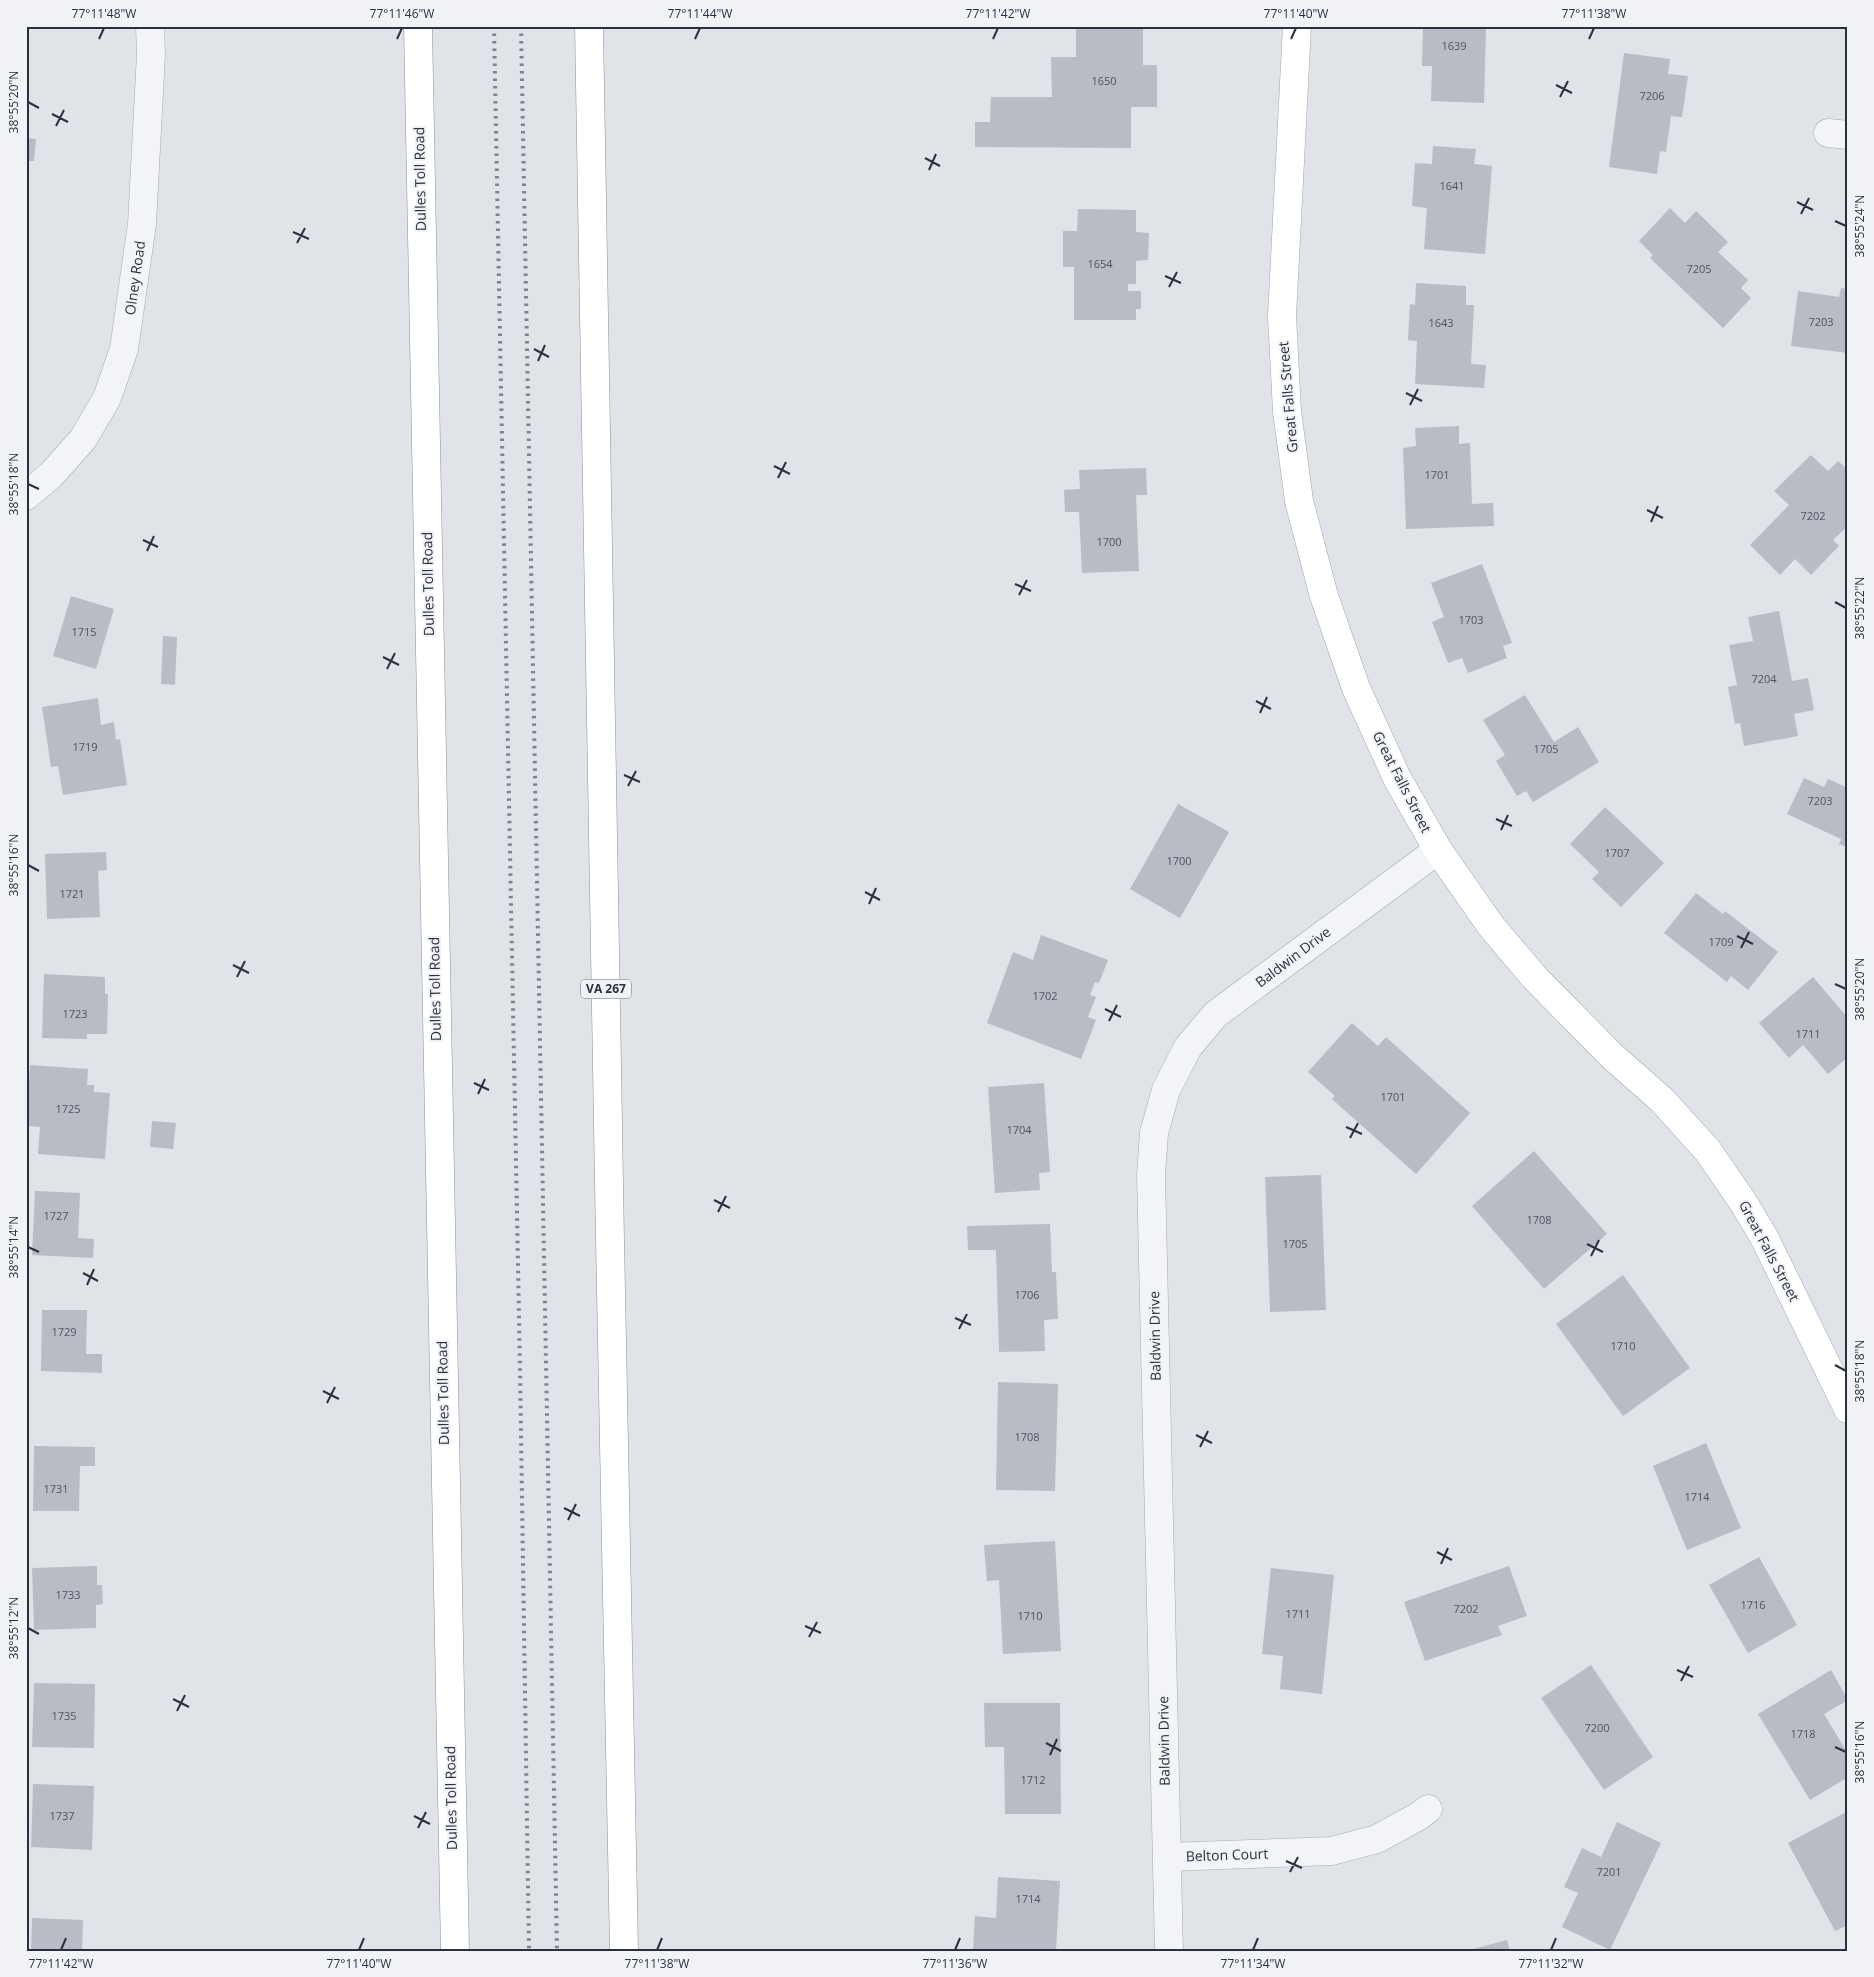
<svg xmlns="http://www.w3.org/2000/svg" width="1874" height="1977" font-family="'Open Sans',sans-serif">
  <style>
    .building { fill: #b8bcc5 }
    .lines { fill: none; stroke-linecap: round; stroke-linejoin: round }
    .minor-casing { stroke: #a6aab2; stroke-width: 29 }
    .major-casing { stroke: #a0a7b3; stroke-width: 29 }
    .highway-casing { stroke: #89909e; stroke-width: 29 }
    .minor { stroke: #f3f4f7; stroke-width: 28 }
    .major { stroke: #fff; stroke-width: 28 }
    .highway { stroke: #fff; stroke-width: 28 }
    .rail { stroke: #7b8291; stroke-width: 4; stroke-dasharray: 2.5 5; stroke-linecap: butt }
    .ticks { fill: none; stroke: #2a303f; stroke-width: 2 }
    .labels { text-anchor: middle; stroke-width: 4; stroke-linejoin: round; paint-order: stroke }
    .number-label { font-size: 11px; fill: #4e5360 }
    .shield { fill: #f0f2f6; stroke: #656a76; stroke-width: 1 }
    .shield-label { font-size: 12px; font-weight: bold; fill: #2a303f }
    .street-label { font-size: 14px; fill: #2a303f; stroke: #f0f2f6 }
    .neatline { fill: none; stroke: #2a303f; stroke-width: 2 }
    .ticks-label { font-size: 12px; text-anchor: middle; fill: #2a303f }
  </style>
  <rect width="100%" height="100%" fill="#e0e3e8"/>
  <g class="building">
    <polygon points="1076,26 1143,26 1143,65 1157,65 1157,107 1131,107 1131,148 975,147 975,122 990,122 991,97 1052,97 1051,57 1076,57"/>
    <polygon points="1423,26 1486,26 1484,103 1431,101 1432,66 1422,66"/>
    <polygon points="1624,53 1670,59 1668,74 1688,76 1682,117 1671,116 1666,152 1660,151 1657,174 1609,167"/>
    <polygon points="26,138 36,139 34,161 26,161"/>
    <polygon points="1433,146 1476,149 1474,164 1492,166 1485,254 1424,249 1427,208 1412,206 1415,163 1432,164"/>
    <polygon points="1670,208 1685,223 1696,211 1728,242 1718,252 1748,280 1741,288 1751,298 1723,328 1650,258 1653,255 1639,241"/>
    <polygon points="1078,209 1136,210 1136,232 1149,233 1148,260 1136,261 1136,284 1128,284 1128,291 1141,291 1141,309 1136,309 1136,320 1074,320 1074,267 1063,267 1063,231 1077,231"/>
    <polygon points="1416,283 1466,286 1466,305 1474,305 1471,364 1486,365 1484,388 1415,384 1417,341 1408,340 1410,304 1415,305"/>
    <polygon points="1841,288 1848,289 1848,353 1791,346 1798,291 1839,297"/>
    <polygon points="1459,426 1459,444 1470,443 1472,504 1493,503 1494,526 1406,529 1403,448 1416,446 1415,428"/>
    <polygon points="1811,455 1828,471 1838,461 1848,470 1848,526 1833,540 1839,546 1811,575 1795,559 1780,575 1750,545 1789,505 1774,491"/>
    <polygon points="1146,468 1147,495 1136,495 1139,571 1082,573 1079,512 1065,512 1064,490 1080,489 1079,470"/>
    <polygon points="1482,564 1512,643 1503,646 1507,658 1468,673 1462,658 1448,663 1432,622 1444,617 1431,583"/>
    <polygon points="71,596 114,609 96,669 53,656"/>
    <polygon points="1779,611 1792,681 1808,678 1814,710 1794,714 1798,736 1744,746 1740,723 1735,724 1728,687 1737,685 1729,645 1753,641 1748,617"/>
    <polygon points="163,636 177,637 175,685 161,684"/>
    <polygon points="1525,695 1554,742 1578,727 1599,762 1533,802 1526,791 1517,796 1496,761 1505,755 1483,720"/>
    <polygon points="98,698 101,725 114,722 116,740 120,739 127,785 63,795 58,766 51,767 42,707"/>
    <polygon points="1804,778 1824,787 1828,779 1848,788 1848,848 1839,844 1841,839 1787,814"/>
    <polygon points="1178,804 1229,832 1180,918 1130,889"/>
    <polygon points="1605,807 1664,863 1621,907 1592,879 1599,872 1570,844"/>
    <polygon points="106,852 107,870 98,871 100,917 47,919 45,854"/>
    <polygon points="1696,893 1723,914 1725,911 1778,952 1748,990 1731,976 1727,982 1664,933"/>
    <polygon points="1041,935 1108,960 1099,983 1095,982 1090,995 1096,997 1088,1017 1096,1020 1081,1059 987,1023 1013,952 1033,960"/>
    <polygon points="44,974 105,977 105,994 108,994 107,1034 87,1034 87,1039 42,1038"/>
    <polygon points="1813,977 1848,1018 1848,1057 1828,1074 1803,1045 1789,1058 1759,1023"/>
    <polygon points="1352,1023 1378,1046 1386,1037 1470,1113 1416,1174 1332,1099 1335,1096 1308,1072"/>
    <polygon points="30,1065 88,1069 87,1085 94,1085 94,1092 110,1093 105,1159 38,1154 40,1127 26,1126"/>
    <polygon points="1044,1083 1050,1172 1039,1173 1040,1190 995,1193 988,1087"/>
    <polygon points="152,1121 176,1123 173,1149 150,1147"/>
    <polygon points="1534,1151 1607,1234 1544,1289 1472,1206"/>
    <polygon points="1321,1175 1326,1310 1270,1312 1265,1177"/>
    <polygon points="35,1191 80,1193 78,1238 94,1239 93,1258 32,1255"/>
    <polygon points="1050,1224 1052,1272 1056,1272 1058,1319 1044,1320 1045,1351 999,1352 996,1250 968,1250 967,1226"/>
    <polygon points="1623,1275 1690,1368 1623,1416 1556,1324"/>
    <polygon points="42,1310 87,1310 86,1354 102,1354 102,1373 41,1371"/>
    <polygon points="998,1382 1058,1384 1055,1491 996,1490"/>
    <polygon points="1706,1443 1741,1528 1687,1550 1653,1466"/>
    <polygon points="34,1446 95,1447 95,1466 80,1466 79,1511 33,1511"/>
    <polygon points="1055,1541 1061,1651 1003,1654 999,1580 987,1581 984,1545"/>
    <polygon points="1759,1557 1797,1625 1748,1653 1709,1585"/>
    <polygon points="97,1566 97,1585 102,1585 103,1604 96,1605 96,1628 34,1630 32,1568"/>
    <polygon points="1509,1566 1527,1616 1498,1626 1502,1635 1425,1661 1404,1602"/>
    <polygon points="1271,1568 1334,1575 1322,1694 1280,1689 1283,1656 1262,1654"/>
    <polygon points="1591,1665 1653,1757 1604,1790 1541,1698"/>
    <polygon points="1831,1670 1848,1700 1824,1714 1848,1754 1848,1777 1810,1800 1758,1714"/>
    <polygon points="34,1683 95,1684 94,1748 32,1747"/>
    <polygon points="984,1703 1060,1703 1061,1814 1005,1814 1004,1747 985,1747"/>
    <polygon points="33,1784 94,1786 92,1850 31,1847"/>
    <polygon points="1848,1811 1848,1925 1835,1931 1788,1843"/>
    <polygon points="1617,1822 1661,1843 1610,1950 1562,1927 1578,1893 1564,1887 1582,1848 1601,1857"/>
    <polygon points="998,1877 1060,1881 1056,1951 973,1951 975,1916 996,1918"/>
    <polygon points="32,1918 83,1920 82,1951 31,1951"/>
    <polygon points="1507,1940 1510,1951 1470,1951 1470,1950"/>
  </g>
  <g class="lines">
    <defs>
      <g id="minor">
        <polyline points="1828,133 1848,135"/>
        <polyline points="26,496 51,475 83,439 107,398 124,349 142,224 151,54 150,26"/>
        <polyline points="1167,1857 1332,1851 1377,1839 1419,1816 1428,1809"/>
        <polyline points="1169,1951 1151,1175 1154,1133 1166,1090 1188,1047 1216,1014 1438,850"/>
      </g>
      <polyline id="major" points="1297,26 1282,316 1287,411 1299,501 1324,596 1356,688 1397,778 1438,850 1491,926 1535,978 1612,1056 1662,1100 1708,1151 1743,1202 1764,1237 1848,1409"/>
      <g id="highway">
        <polyline points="418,26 455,1951"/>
        <polyline points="589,26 610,1240 624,1951"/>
      </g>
    </defs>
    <use href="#minor" class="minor-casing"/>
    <use href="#major" class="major-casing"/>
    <use href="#highway" class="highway-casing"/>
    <use href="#minor" class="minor"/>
    <use href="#major" class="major"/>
    <use href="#highway" class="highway"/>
    <g class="rail">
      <polyline points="494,26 520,1368 529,1951"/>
      <polyline points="521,26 557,1951"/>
    </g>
  </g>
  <path class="ticks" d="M 99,39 L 104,28M 397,39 L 402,28M 695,39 L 700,28M 993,39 L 998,28M 1291,39 L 1296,28M 1589,39 L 1594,28M 1556,85 L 1572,93M 1560,97 L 1568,81M 28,102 L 39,108M 52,114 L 68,122M 56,126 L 64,110M 925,158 L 940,166M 929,170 L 936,154M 1797,202 L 1813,210M 1801,214 L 1809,198M 1835,221 L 1846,226M 293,232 L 309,239M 297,243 L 305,228M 1165,276 L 1181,283M 1169,287 L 1177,272M 534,349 L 549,357M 538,361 L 545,345M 1406,393 L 1422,401M 1410,405 L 1418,389M 774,466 L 790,474M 778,478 L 786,462M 28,484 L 39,489M 1647,510 L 1663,518M 1651,522 L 1658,506M 143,540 L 158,547M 147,551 L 154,536M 1015,584 L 1031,591M 1019,595 L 1027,580M 1835,602 L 1846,608M 383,657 L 399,665M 387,669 L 395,653M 1256,701 L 1271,709M 1260,713 L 1267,697M 624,775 L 640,782M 628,786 L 636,771M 1496,819 L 1512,826M 1501,830 L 1508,815M 28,865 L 39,871M 865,892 L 880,900M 869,904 L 876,888M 1737,936 L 1753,944M 1741,948 L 1749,932M 233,965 L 249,973M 237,977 L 245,961M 1835,984 L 1846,989M 1105,1009 L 1121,1017M 1109,1021 L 1117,1005M 474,1083 L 489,1090M 478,1094 L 485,1079M 1346,1127 L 1362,1134M 1350,1138 L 1358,1123M 714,1200 L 730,1208M 718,1212 L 726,1196M 1587,1244 L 1603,1252M 28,1247 L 39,1252M 1591,1256 L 1599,1240M 83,1273 L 98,1281M 87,1285 L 94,1269M 955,1318 L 971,1325M 959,1329 L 967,1314M 1835,1365 L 1846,1371M 323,1391 L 339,1399M 327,1403 L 335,1387M 1196,1435 L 1212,1443M 1200,1447 L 1208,1431M 564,1508 L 580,1516M 568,1520 L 576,1504M 1437,1552 L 1452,1560M 1441,1564 L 1448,1548M 805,1626 L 821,1633M 28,1628 L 39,1634M 809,1637 L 817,1622M 1677,1670 L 1693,1677M 1681,1681 L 1689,1666M 173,1699 L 189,1707M 177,1711 L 185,1695M 1046,1743 L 1061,1751M 1835,1747 L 1846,1752M 1050,1755 L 1057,1739M 414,1816 L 430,1824M 418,1828 L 426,1812M 1286,1861 L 1302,1868M 1290,1872 L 1298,1857M 61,1950 L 66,1938M 359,1950 L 364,1938M 657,1950 L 662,1938M 955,1950 L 960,1938M 1253,1950 L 1258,1938M 1551,1950 L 1556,1938"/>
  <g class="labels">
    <g class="number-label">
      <text x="1454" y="50">1639</text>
      <text x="1104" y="85">1650</text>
      <text x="1652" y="100">7206</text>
      <text x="1452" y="190">1641</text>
      <text x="1100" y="268">1654</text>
      <text x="1699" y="273">7205</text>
      <text x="1821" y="326">7203</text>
      <text x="1441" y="327">1643</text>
      <text x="1437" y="479">1701</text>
      <text x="1813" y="520">7202</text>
      <text x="1109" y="546">1700</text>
      <text x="1471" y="624">1703</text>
      <text x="84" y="636">1715</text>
      <text x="1764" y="683">7204</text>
      <text x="85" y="751">1719</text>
      <text x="1546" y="753">1705</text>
      <text x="1820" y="805">7203</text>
      <text x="1617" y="857">1707</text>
      <text x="1179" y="865">1700</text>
      <text x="72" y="898">1721</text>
      <text x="1721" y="946">1709</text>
      <text x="1045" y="1000">1702</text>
      <text x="75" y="1018">1723</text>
      <text x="1808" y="1038">1711</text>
      <text x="1393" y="1101">1701</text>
      <text x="68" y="1113">1725</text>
      <text x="1019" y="1134">1704</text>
      <text x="56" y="1220">1727</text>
      <text x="1539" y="1224">1708</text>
      <text x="1295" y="1248">1705</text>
      <text x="1027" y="1299">1706</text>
      <text x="64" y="1336">1729</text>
      <text x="1623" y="1350">1710</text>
      <text x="1027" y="1441">1708</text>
      <text x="56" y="1493">1731</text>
      <text x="1697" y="1501">1714</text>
      <text x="68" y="1599">1733</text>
      <text x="1753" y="1609">1716</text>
      <text x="1466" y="1613">7202</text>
      <text x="1298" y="1618">1711</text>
      <text x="1030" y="1620">1710</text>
      <text x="64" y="1720">1735</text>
      <text x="1597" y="1732">7200</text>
      <text x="1803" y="1738">1718</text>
      <text x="1033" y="1784">1712</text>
      <text x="62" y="1820">1737</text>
      <text x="1609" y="1876">7201</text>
      <text x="1028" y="1903">1714</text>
    </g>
    <rect class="shield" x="581" y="979.5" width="50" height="19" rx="4"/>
    <g class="shield-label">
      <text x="606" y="993">VA 267</text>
    </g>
    <g class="street-label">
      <text transform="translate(420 179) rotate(-91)" y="5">Dulles Toll Road</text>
      <text transform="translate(135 278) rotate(-82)" y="5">Olney Road</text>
      <text transform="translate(1288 397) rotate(-95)" y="5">Great Falls Street</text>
      <text transform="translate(428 584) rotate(-91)" y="5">Dulles Toll Road</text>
      <text transform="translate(1402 782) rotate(63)" y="5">Great Falls Street</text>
      <text transform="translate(1293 957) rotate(-37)" y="5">Baldwin Drive</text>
      <text transform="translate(435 989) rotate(-91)" y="5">Dulles Toll Road</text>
      <text transform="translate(1769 1251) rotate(62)" y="5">Great Falls Street</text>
      <text transform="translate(1155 1336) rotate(-91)" y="5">Baldwin Drive</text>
      <text transform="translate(443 1393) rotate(-91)" y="5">Dulles Toll Road</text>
      <text transform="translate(1164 1741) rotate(-91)" y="5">Baldwin Drive</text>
      <text transform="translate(451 1798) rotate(-91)" y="5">Dulles Toll Road</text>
      <text transform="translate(1227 1855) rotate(-2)" y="5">Belton Court</text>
    </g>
  </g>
  <rect width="1874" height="1977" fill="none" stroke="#f0f2f6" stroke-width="55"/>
  <rect x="28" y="28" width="1818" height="1922" class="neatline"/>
  <g class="ticks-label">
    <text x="104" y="18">77°11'48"W</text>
    <text x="402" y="18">77°11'46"W</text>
    <text x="700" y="18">77°11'44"W</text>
    <text x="998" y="18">77°11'42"W</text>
    <text x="1296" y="18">77°11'40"W</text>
    <text x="1594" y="18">77°11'38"W</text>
    <text transform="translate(14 102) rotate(-90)" y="4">38°55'20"N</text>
    <text transform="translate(1860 226) rotate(-90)" y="4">38°55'24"N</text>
    <text transform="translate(14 484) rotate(-90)" y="4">38°55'18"N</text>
    <text transform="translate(1860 608) rotate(-90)" y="4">38°55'22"N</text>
    <text transform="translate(14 865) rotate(-90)" y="4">38°55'16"N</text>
    <text transform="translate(1860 989) rotate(-90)" y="4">38°55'20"N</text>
    <text transform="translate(14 1247) rotate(-90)" y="4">38°55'14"N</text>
    <text transform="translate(1860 1371) rotate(-90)" y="4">38°55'18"N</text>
    <text transform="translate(14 1628) rotate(-90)" y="4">38°55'12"N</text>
    <text transform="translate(1860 1752) rotate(-90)" y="4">38°55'16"N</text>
    <text x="61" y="1968">77°11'42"W</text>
    <text x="359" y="1968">77°11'40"W</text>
    <text x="657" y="1968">77°11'38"W</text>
    <text x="955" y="1968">77°11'36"W</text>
    <text x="1253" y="1968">77°11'34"W</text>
    <text x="1551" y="1968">77°11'32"W</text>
  </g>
</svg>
